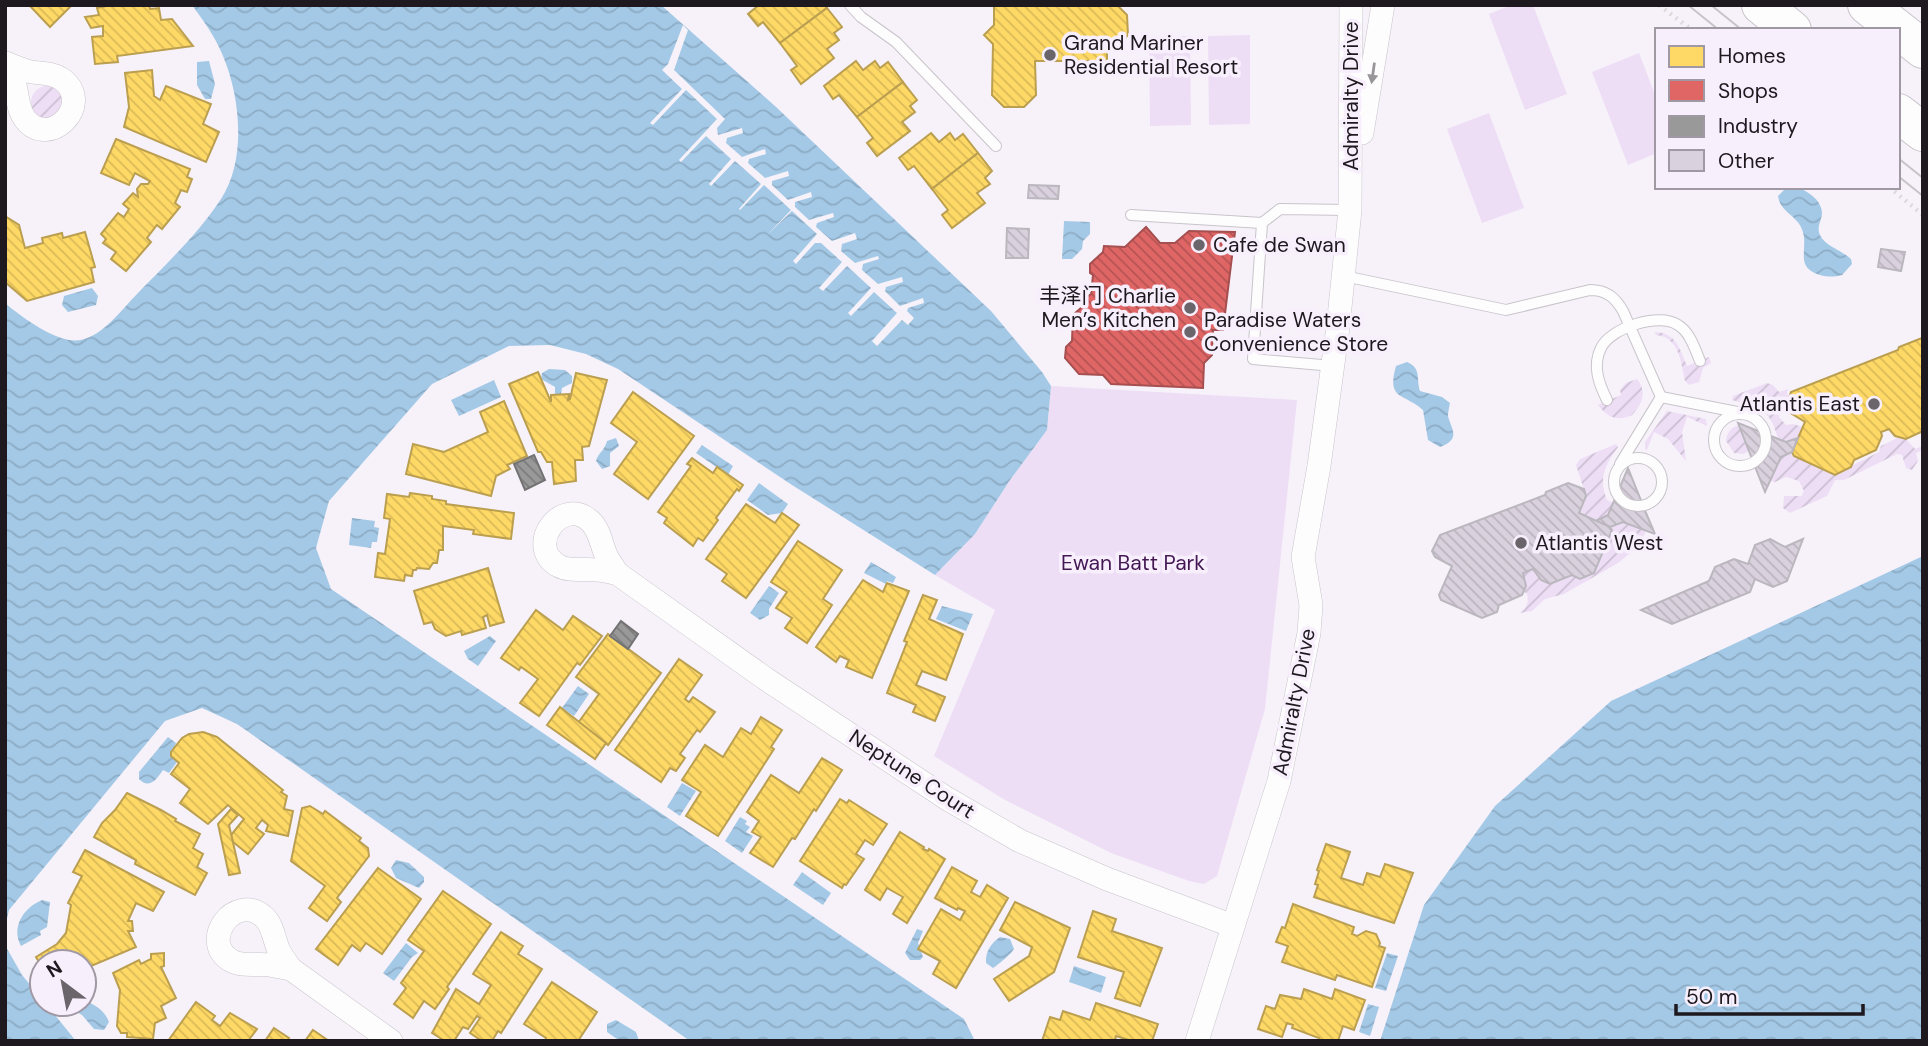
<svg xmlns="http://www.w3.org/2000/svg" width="1928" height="1046" font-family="'DM Sans','Noto Sans SC',sans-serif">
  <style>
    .park { fill: #eddef5 }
    .garden { fill: url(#garden-furrows) }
    .water { fill: url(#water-waves) }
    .pier { fill: #f7f2fa }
    .homes { fill: url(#homes-back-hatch); stroke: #bb9f50; stroke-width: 2 }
    .shops { fill: url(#shops-back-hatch); stroke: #a64f50; stroke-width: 2 }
    .industry { fill: url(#industry-back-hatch); stroke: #747374; stroke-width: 2 }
    .building { fill: url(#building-back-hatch); stroke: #bbb7be; stroke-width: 2 }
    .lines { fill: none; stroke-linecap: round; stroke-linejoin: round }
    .service-casing { stroke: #c8c4ca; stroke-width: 12 }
    .minor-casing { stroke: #c8c4ca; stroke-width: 24 }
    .trunk-casing { stroke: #c8c4ca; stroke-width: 40 }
    .path { stroke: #dbd9dc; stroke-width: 4.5; stroke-dasharray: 2 5; stroke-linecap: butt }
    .service { stroke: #fefdfe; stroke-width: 10 }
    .minor { stroke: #fefdfe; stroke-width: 23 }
    .trunk { stroke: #fefdfe; stroke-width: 38 }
    .tram { stroke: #c6c4c6; stroke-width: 2 }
    .oneway { fill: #999699 }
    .poi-dot { fill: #69656b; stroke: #f8effd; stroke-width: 2.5 }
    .labels { text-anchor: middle; stroke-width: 7; stroke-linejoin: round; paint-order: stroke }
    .poi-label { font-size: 21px; fill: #1d191e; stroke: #f8effd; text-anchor: start }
    .street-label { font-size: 21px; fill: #1d191e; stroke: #f8effd }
    .park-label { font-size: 21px; fill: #421753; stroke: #f8effd }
  </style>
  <defs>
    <pattern id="garden-furrows" width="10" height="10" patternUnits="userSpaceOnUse" patternTransform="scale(1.75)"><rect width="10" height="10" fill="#eddef5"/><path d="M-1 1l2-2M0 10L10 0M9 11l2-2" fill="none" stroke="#cbbed2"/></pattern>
    <pattern id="water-waves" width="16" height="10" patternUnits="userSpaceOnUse" patternTransform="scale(1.75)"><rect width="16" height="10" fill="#a4c9e6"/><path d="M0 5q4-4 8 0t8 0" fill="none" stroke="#8dacc5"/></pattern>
    <pattern id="homes-back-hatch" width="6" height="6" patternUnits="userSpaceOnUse" patternTransform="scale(1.75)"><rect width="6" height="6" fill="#ffd966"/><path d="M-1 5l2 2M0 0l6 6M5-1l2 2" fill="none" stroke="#daba58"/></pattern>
    <pattern id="shops-back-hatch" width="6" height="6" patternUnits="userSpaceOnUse" patternTransform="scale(1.75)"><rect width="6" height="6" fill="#e06666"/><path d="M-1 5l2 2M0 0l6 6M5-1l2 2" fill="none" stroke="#b55353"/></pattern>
    <pattern id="industry-back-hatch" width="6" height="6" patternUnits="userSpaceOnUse" patternTransform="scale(1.75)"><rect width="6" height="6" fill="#999"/><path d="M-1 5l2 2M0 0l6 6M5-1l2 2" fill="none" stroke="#7c7c7c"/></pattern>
    <pattern id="building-back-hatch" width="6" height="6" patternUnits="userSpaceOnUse" patternTransform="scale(1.75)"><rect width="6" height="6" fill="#dad1de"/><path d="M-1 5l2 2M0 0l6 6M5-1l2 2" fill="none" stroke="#bbb3be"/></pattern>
  </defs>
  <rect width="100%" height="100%" fill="#f7f2fa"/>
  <g class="park">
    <polygon points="1511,5 1533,5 1567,94 1525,110 1489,14"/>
    <polygon points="1250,35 1250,124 1209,125 1208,36"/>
    <polygon points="1149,36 1190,36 1191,125 1150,126"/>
    <polygon points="1639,53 1657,100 1657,153 1628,165 1592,72"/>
    <polygon points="1489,113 1524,208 1482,223 1447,129"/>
    <polygon points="1051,386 1297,400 1265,709 1217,876 1204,884 1189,881 1111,853 1005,800 934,756 995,610 935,575 975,534 1010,480 1047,430"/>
  </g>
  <g class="garden">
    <circle cx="47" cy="102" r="16"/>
    <path d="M 1654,332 C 1676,332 1680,349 1687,366 L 1709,357 L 1711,363 L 1703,368 L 1699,382 L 1689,385 L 1685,381 C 1681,364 1680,337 1656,335 Z"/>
    <path d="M 1637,379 C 1647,391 1643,404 1632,415 C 1617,422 1607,417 1598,405 L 1621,395 L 1620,390 L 1626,383 Z"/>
    <path d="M 1767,383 L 1773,385 L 1779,392 L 1788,389 L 1787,394 L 1789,398 L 1786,406 L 1780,410 L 1779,417 L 1786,425 L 1793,424 L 1803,427 L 1798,438 L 1786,442 L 1778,439 C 1770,408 1759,408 1732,400 L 1733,396 Z"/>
    <polygon points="1667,411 1706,419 1707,426 1687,417 1682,432 1686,461 1668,439 1654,432 1647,450 1645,449 1645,442"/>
    <path d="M 1740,425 L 1751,450 L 1743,454 L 1734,453 L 1726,441 C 1727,432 1731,427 1740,425 Z"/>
    <polygon points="1897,438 1906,439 1915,449 1923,446 1923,450 1916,453 1918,461 1912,470 1906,468 1902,455 1897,454 1844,480 1835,480 1827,496 1790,513 1783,508 1784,496 1802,496 1804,491 1799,481 1786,477 1775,482 1771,481 1781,457 1792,452 1835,474 1879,452 1881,446"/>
    <path d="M 1616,444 L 1618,447 C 1605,466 1598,478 1607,500 L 1613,503 L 1608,515 L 1596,521 L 1579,513 L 1586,496 L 1576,465 L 1580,459 Z"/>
    <path d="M 1623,522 L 1646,531 L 1639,546 L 1618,563 L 1564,594 L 1545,599 L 1532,611 L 1520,613 C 1527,607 1529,604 1527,594 L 1523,591 L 1526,579 L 1523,573 L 1533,569 L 1541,580 L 1550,584 L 1572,575 L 1580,579 L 1594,573 L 1612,530 L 1610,527 Z"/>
  </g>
  <g class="water">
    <path d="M 192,5 L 661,5 L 775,106 L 991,311 L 1042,372 L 1051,386 L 1047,430 L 1010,480 L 975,534 L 935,575 L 792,485 L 618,369 L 586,354 L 550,345 L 509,346 L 432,384 L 329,501 L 316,548 L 331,589 L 964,1019 L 975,1041 L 690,1041 L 237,724 L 202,708 L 165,721 L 9,910 L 5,927 L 5,303 C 20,316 50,337 69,340 C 97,345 120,311 137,294 C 166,264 198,234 221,199 C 250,155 239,79 213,36 C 207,25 199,15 192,5 Z"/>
    <polygon points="209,61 215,84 211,99 205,99 197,85 197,62"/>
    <path d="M 1794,187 C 1806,189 1822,200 1822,213 C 1822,220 1816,227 1820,235 C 1825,246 1843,251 1851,259 L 1852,264 L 1842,275 C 1834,277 1828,277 1820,275 C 1792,266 1811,247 1801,227 C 1795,215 1780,211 1778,196 L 1785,189 Z"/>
    <polygon points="1064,221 1090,222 1090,234 1083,241 1082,249 1072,259 1062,259"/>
    <polygon points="92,288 98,296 96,305 68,312 62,305 64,296"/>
    <path d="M 1407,362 C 1422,368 1416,379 1420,391 L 1442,397 L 1450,403 C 1449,408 1448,412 1448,416 C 1451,429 1462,439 1440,447 L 1428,440 L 1423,410 C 1405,393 1386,401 1396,366 Z"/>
    <polygon points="549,369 565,370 572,376 572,383 562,388 561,394 555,394 555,387 541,379 542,373"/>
    <polygon points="494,380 501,397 459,416 451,400"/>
    <path d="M 616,438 L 619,446 L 610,453 L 610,466 L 602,469 L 596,461 C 598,453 605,450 607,441 Z"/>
    <polygon points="702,445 733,466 728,475 696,453"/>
    <polygon points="759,483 788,504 782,513 768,515 747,500"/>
    <polygon points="352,518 375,521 374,527 379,528 377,542 372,542 371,548 349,545"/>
    <polygon points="1923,556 1923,1041 1380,1041 1424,905 1495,806 1611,701"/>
    <polygon points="871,562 896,577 893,583 887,581 886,584 864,573"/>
    <polygon points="769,586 779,593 769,609 769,615 760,620 750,613"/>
    <polygon points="942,606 973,614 966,631 936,619"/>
    <polygon points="490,636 496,641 478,666 468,659 464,651"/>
    <polygon points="578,686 589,694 574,716 562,708"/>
    <path d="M 168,737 L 176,743 L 171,756 L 177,762 L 169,773 L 163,770 C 157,779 149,790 139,779 L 139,772 Z"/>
    <polygon points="682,783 696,791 680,816 667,807"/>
    <polygon points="740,817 747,821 745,824 750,827 746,832 753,836 742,853 725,841"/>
    <polygon points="396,860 409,863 424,877 424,882 419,888 396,878 391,868"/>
    <polygon points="802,872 831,893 823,905 793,885"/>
    <path d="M 42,900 L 50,902 L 47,927 L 40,931 L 41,935 L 21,946 C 11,927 23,908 42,900 Z"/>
    <polygon points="917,929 923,931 918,943 923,957 920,960 910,960 905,953"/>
    <path d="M 1000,937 L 1010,939 L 1014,949 C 1012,953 998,965 993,968 L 986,963 C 985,952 991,943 1000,937 Z"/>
    <polygon points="406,943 418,953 412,957 394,981 383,973"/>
    <polygon points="5,945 22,975 42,999 42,1004 46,1004 76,1041 5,1041"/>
    <polygon points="1387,953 1398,956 1386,991 1375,988"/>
    <polygon points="1074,966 1106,977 1101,993 1069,982"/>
    <path d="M 84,1001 C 95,1004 105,1011 109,1022 L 104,1030 L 94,1029 L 82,1015 L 66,1006 L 84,1004 Z"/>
    <polygon points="1368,1004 1379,1007 1370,1036 1359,1032"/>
    <polygon points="616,1020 636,1032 639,1041 620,1041 607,1032 607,1024"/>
  </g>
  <polygon class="pier" points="683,25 688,30 674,70 725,119 717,128 718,135 742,128 743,133 727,138 726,143 742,157 765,149 766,154 749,159 748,163 765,178 788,171 789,176 772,181 772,185 788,200 811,192 812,197 795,202 795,207 809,220 833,213 834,217 817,223 816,227 832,241 855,233 857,239 842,244 841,251 855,263 878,256 879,259 863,264 862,270 878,284 902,277 903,282 886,287 885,291 900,306 923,298 924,303 908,308 907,311 914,318 908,325 902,320 877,346 872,341 897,313 874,292 851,316 848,313 871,288 847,266 823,291 819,288 842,262 821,243 815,243 796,264 793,261 817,234 792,211 767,235 791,210 764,185 740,210 739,209 761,184 735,161 711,186 709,184 731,159 706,136 681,162 679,160 717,119 686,90 653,125 650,123 682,89 662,70 668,64"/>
  <g class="homes">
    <polygon points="29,5 72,5 50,27"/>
    <polygon points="111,5 149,5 150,9 159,8 161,20 172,19 193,46 117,56 118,62 95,64 92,37 103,36 103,26 91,28 85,17 99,15 97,8"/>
    <polygon points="759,5 825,5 827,8 780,43 763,22 758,26 748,14"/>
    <polygon points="994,5 1117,5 1127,15 1128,35 1115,49 1107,50 1107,61 1035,61 1036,95 1024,107 1004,107 992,95 993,44 984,35 994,25"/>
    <polygon points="827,8 842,27 834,33 839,40 827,49 834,58 801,84 791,70 797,66 780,43"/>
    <polygon points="856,61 863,70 875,61 880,68 888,62 903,82 857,117 839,95 833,99 824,86"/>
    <polygon points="152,70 154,96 160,100 166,86 211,104 203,124 219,132 206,162 124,127 129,107 125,73"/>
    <polygon points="903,82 917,100 910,106 915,112 902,122 910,131 877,156 867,143 873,138 857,117"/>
    <polygon points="931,133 939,142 950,133 955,140 963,134 978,153 932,189 914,166 908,170 899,158"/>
    <polygon points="116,139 190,169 187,177 192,179 187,192 181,190 175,203 180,207 162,229 157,225 147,238 151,242 126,271 111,259 116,252 103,243 106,239 101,234 118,213 124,217 129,209 123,204 133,193 138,197 137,189 141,184 148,184 150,181 135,173 129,185 101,173"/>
    <polygon points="978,153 992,171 985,178 990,184 977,193 985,203 952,228 942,215 948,210 932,189"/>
    <polygon points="5,216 19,225 25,248 43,243 42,238 62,233 63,238 85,232 95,267 91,268 94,282 27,301 5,282"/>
    <polygon points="1922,338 1923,431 1906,439 1895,436 1889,429 1881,432 1882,436 1876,450 1854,460 1851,467 1835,475 1794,456 1792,452 1805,422 1789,412 1786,406 1791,392 1898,350 1899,347"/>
    <polygon points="538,372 551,402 551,395 569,394 568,400 570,399 576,373 607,380 589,446 582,447 583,460 575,460 576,481 554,484 552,462 547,462 541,452 538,452 509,384"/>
    <polygon points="633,392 694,436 648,499 614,474 637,442 611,423"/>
    <polygon points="504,401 527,456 507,465 510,469 496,476 491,496 406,474 413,444 444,452 488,432 480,412"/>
    <polygon points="692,458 713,473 717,467 743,485 739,491 737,489 716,518 718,520 703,541 698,538 693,546 664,523 667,518 658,512 691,466 687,464"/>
    <polygon points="410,493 432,496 432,499 446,501 446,504 514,513 511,539 473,534 474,530 443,526 443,550 439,550 437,563 433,563 429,569 417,568 416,570 413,570 412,576 405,575 404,581 375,577 378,553 385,554 390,519 384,518 387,494 409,497"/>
    <polygon points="746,504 775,523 782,513 799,525 746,598 722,581 727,574 706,559"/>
    <polygon points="798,541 842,570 823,599 832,605 807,643 785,628 792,618 776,608 787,592 771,582"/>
    <polygon points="488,568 504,622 490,626 487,615 483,617 486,628 462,635 461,631 446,636 435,629 432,622 424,624 414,591"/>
    <polygon points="863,580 883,592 887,583 909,591 872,678 846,667 849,660 840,656 836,662 816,647"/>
    <polygon points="923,595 937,600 929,619 963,634 946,680 922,671 916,685 945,697 935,721 913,712 916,705 887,693 907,642 904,641"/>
    <polygon points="536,610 563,630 573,616 602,636 580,665 577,663 539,716 520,703 538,679 521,667 519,670 501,658"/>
    <polygon points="608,634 661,673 608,745 578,723 599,694 576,677"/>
    <polygon points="679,659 702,675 685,699 689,702 693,697 715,712 700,732 697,730 680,754 685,758 676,771 670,768 661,782 615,750"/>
    <polygon points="560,707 606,743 595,759 547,725"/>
    <polygon points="761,717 782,730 771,747 774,749 718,836 686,816 701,792 682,780 705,745 723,757 741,728 751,734"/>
    <polygon points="203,732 217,737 283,790 281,792 287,796 284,809 293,811 288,836 266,831 268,825 262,820 256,828 264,834 248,854 233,842 231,835 244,819 228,805 208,824 180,803 190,789 171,774 179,763 171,756 171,752 182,738 189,734"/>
    <polygon points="822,758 842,770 816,811 814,809 795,839 792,838 773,867 750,853 761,837 752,832 759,821 747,812 771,775 799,793"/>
    <polygon points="127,793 161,810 176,819 175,821 200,834 193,848 203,854 197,867 207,873 195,895 135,864 136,860 94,837 102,823 115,810"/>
    <polygon points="840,799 847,803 849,800 887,824 873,845 865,840 856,854 864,859 846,885 844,884 842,888 800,861"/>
    <polygon points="310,806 323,814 325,811 361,838 359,841 368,848 369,856 337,898 341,902 327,921 309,908 325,886 291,861 302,808"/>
    <polygon points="231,809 238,815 229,825 240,873 229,875 218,824"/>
    <polygon points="900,832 924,847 923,849 928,851 929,849 945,859 907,923 893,914 903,897 887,888 880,900 865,890"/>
    <polygon points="1326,844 1350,852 1341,878 1363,885 1367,873 1380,877 1385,864 1413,873 1394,923 1314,897 1318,885 1315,884 1319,871 1317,870"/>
    <polygon points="85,850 164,892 153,911 136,903 128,921 132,921 133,931 128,931 136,947 84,969 84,962 42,962 42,967 36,957 57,944 66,933 71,905 68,903 82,876 73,872"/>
    <polygon points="952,867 977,881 971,892 980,897 987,885 1008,898 956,988 933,974 940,961 918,949 941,909 960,920 965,911 958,908 957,910 935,898"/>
    <polygon points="378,868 421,899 382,954 366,943 360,951 352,945 338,965 316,949"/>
    <polygon points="443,891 491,924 447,987 449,989 435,1009 424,1001 413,1018 394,1004 406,988 401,983 424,951 408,940"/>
    <polygon points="1015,902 1070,928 1054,972 1009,1001 994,979 1029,956 1032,947 1000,930"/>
    <polygon points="1293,904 1354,927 1352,934 1357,936 1366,931 1376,934 1380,943 1379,946 1385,948 1372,987 1337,975 1335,980 1282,962 1288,946 1276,942 1282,927 1285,928"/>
    <polygon points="1093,911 1116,919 1112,931 1162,948 1140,1006 1115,998 1124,972 1078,957"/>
    <polygon points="501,932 523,946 518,954 542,969 501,1033 498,1031 492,1041 482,1041 470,1033 480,1018 477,1016 468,1029 463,1027 454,1041 445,1041 432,1033 456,989 479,1004 491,985 473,974"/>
    <polygon points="164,953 164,966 161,967 176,998 161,1006 166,1018 155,1023 153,1039 127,1037 127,1033 121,1033 117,1026 120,990 113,973 139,960 141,964 151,959 151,954"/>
    <polygon points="552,982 597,1012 578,1041 545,1041 546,1038 524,1024"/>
    <polygon points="1304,989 1332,999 1335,989 1365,1000 1354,1030 1343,1026 1338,1041 1318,1041 1319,1038 1292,1028 1293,1025 1287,1023 1282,1037 1258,1029 1266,1006 1275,1009 1280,995 1301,999"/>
    <polygon points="196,1002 215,1016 212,1020 220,1026 230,1013 257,1029 248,1041 168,1041"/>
    <polygon points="1096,1003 1158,1024 1152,1041 1132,1041 1116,1036 1115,1039 1119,1041 1042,1041 1050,1017 1060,1020 1063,1011 1090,1020"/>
    <polygon points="274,1028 289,1038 287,1041 265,1041"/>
    <polygon points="313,1030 329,1041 305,1041"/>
  </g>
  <polygon class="shops" points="1146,227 1160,243 1175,243 1189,231 1235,232 1223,330 1213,330 1212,355 1204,363 1203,388 1111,384 1103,375 1079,374 1065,358 1066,347 1072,341 1073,315 1082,307 1082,301 1091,294 1093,275 1090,273 1090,264 1103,252 1104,246 1125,247"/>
  <g class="industry">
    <polygon points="534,455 545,480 525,490 514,464"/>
    <polygon points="621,621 638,634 628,649 610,636"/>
  </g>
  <g class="building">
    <polygon points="1029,185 1059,186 1058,199 1028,198"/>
    <polygon points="1007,228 1029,229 1028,258 1006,258"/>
    <polygon points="1881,249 1905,252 1901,271 1878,267"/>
    <polygon points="1738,423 1786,442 1798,438 1792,452 1781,457 1765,492"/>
    <polygon points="1628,468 1646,513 1655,534 1623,522 1610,527 1596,521 1608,515"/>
    <polygon points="1568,483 1584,489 1586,496 1579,513 1610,527 1612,530 1594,573 1580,579 1572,575 1550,584 1541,580 1533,569 1523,573 1526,586 1522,595 1499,605 1497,612 1482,618 1441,600 1439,595 1452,566 1435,557 1432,551 1440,535 1545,495 1546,492"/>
    <polygon points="1770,539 1785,547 1803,539 1787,581 1773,587 1755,579 1750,592 1672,624 1641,610 1709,581 1715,567 1734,559 1748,564 1755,545"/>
  </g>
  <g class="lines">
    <defs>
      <g id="service">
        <polyline points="850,5 861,17 896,42 996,146"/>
        <polyline points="1131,215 1262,223"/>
        <path d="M 1344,276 L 1506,310 L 1590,290 C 1606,290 1615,297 1623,311 L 1661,397"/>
        <polyline points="1333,366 1253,359 1262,223 1280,209 1350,210"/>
        <polyline points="1661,397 1737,412"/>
        <path d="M 1607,400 C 1599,384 1592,366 1601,348 C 1610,328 1659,312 1678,325 C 1690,332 1695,349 1700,361"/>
        <circle cx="1740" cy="440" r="26"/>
        <circle cx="1638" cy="482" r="24"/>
        <polyline points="1620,464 1661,397"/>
      </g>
      <g id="minor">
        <path d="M 5,63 C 9,69 12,76 14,82 C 18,94 17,109 25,119 C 49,150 94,105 63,80 C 53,72 38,74 27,71 C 20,69 13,66 6,63"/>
        <polyline points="1362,133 1383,5"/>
        <path d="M 618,574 C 614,568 609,562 606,555 C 601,544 600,530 590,521 C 561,495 524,547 559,566 C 570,572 584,568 596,570 C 603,570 611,572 618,574 L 766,679 L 946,798 L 1020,841 L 1107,879 L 1233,926"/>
        <path d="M 291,969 C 284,968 277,966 270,965 C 258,963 243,967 232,961 C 198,943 234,891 264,917 C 273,925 274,940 279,951 C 282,957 287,963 291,969 L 391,1041"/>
        <polyline points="1197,1041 1279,781 1309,633 1311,605 1303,557 1319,466 1338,327 1350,210 1351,5"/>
      </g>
      <g id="trunk">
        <polyline points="1761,5 1792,30"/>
        <polyline points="1867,5 1923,49"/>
        <polyline points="1898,113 1923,132"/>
      </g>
    </defs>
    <use href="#service" class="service-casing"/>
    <use href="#minor" class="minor-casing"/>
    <use href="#trunk" class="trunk-casing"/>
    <g class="path">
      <polyline points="1659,5 1692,30"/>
      <polyline points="1889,187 1923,215"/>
    </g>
    <use href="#service" class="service"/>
    <use href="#minor" class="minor"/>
    <use href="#trunk" class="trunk"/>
    <g class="tram">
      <polyline points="1688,5 1719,30"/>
      <polyline points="1711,5 1742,30"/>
      <polyline points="1898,158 1923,178"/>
      <polyline points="1898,176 1923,196"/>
    </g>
  </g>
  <defs><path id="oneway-solid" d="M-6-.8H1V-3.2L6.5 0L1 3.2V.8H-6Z" transform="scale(1.75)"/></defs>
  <use class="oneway" href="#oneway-solid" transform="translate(1373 73) rotate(98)"/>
  <g class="poi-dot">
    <circle cx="1050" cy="55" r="7"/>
    <circle cx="1199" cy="245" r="7"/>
    <circle cx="1190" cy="308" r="7"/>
    <circle cx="1190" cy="332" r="7"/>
    <circle cx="1874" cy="404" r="7"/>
    <circle cx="1521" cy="543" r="7"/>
  </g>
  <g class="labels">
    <g class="poi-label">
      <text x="1064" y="50">Grand Mariner<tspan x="1064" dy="24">Residential Resort</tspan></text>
      <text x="1213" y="252">Cafe de Swan</text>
      <text x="1176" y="303" text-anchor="end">丰泽门 Charlie<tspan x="1176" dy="24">Men’s Kitchen</tspan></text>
      <text x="1204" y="327">Paradise Waters<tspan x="1204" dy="24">Convenience Store</tspan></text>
      <text x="1860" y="411" text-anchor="end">Atlantis East</text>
      <text x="1535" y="550">Atlantis West</text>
    </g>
    <g class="street-label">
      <text transform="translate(1351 96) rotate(-90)" y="7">Admiralty Drive</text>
      <text transform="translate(1294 702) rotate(-79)" y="7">Admiralty Drive</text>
      <text transform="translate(912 774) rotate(33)" y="7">Neptune Court</text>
    </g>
    <g class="park-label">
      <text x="1133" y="570">Ewan Batt Park</text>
    </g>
  </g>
  <rect width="1928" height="1046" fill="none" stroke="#1d191e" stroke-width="14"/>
  <rect x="1655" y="28" width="245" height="161" fill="#f8effd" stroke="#a099a4" stroke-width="2"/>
  <rect x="1669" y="46" width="35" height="21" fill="#ffd966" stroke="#a099a4" stroke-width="2"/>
  <text x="1718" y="63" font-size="21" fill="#1d191e">Homes</text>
  <rect x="1669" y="80" width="35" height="21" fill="#e06666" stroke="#a099a4" stroke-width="2"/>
  <text x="1718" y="98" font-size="21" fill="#1d191e">Shops</text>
  <rect x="1669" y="116" width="35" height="21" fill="#999999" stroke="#a099a4" stroke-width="2"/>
  <text x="1718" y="133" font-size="21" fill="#1d191e">Industry</text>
  <rect x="1669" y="150" width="35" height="21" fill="#dad1de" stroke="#a099a4" stroke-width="2"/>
  <text x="1718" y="168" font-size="21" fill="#1d191e">Other</text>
  <g transform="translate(63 983) rotate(328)"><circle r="33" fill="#f8effd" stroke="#a099a4" stroke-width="2"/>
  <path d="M0-5L12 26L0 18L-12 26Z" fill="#69656b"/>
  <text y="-10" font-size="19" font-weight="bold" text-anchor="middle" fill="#1d191e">N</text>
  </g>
  <path d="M1676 1004v10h187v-10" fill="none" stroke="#1d191e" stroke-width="3.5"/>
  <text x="1686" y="1004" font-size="21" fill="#1d191e" stroke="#f8effd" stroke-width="5" paint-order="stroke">50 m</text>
</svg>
